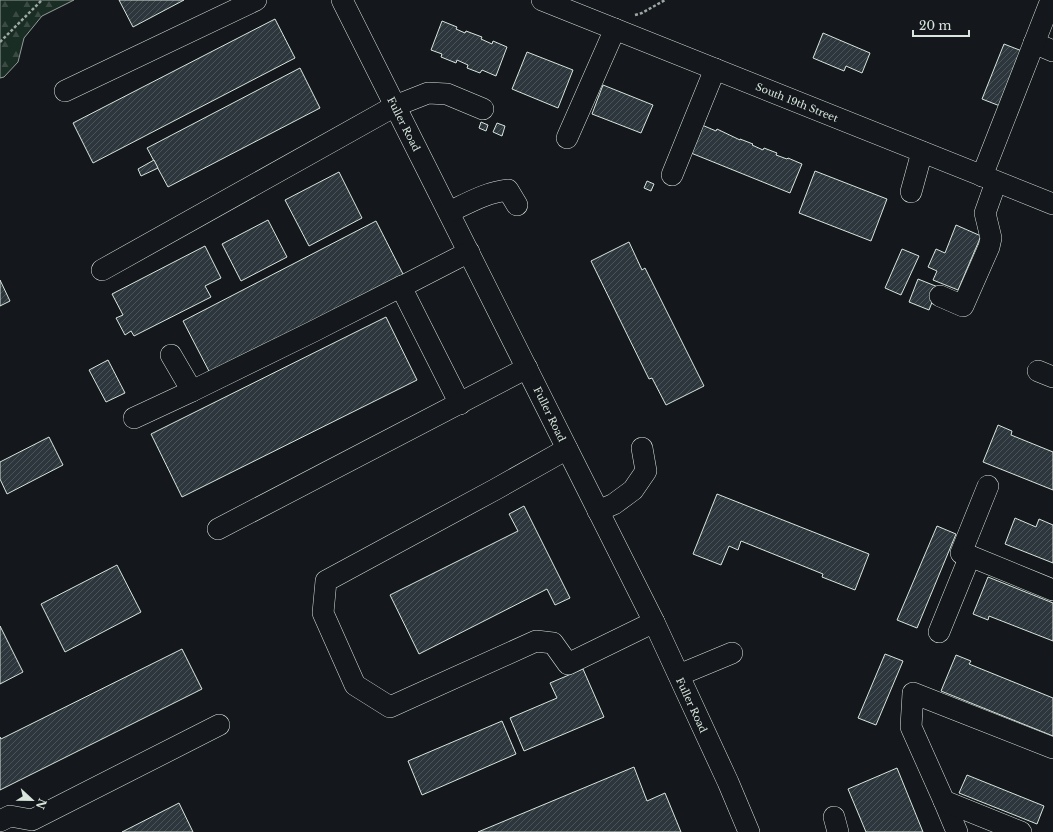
<svg xmlns="http://www.w3.org/2000/svg" width="1053" height="832" font-family="'Libre Baskerville',serif">
  <style>
    .forest { fill: url(#forest-firs); stroke: #939e99 }
    .building { fill: url(#building-hatch); stroke: #d8e6dc }
    .lines { fill: none; stroke-linecap: round; stroke-linejoin: round }
    .minor-casing { stroke: #d8e6dc; stroke-width: 22 }
    .path { stroke: #9da8a2; stroke-width: 2.5; stroke-dasharray: 3 2; stroke-linecap: butt }
    .minor { stroke: #14181c; stroke-width: 21 }
    .labels { text-anchor: middle; stroke-width: 3; stroke-linejoin: round; paint-order: stroke }
    .street-label { font-size: 10px; fill: #d8e6dc; stroke: #14181c }
  </style>
  <defs>
    <pattern id="forest-firs" width="22" height="20" patternUnits="userSpaceOnUse"><rect width="22" height="20" fill="#1a2d24"/><path d="M5 1l3.5 6h-7zM16 11l3.5 6h-7z" fill="#3b4b43"/></pattern>
    <pattern id="building-hatch" width="6" height="6" patternUnits="userSpaceOnUse"><rect width="6" height="6" fill="#2c363c"/><path d="M-1 1l2-2M0 6l6-6M5 7l2-2" fill="none" stroke="#4a5358"/></pattern>
  </defs>
  <rect width="100%" height="100%" fill="#14181c"/>
  <polygon class="forest" points="0,0 74,0 42,16 24,38 18,62 4,77 0,78"/>
  <g class="building">
    <polygon points="119,0 184,0 133,27"/>
    <polygon points="275,19 295,58 93,163 73,123"/>
    <polygon points="442,21 457,27 456,29 465,33 466,31 482,37 481,39 492,44 493,41 507,47 496,76 482,70 480,73 467,68 468,65 457,60 456,63 441,57 442,54 431,50"/>
    <polygon points="823,33 870,53 862,73 846,66 844,71 813,58"/>
    <polygon points="1004,44 1022,51 1000,106 982,99"/>
    <polygon points="527,52 573,70 558,108 512,89"/>
    <polygon points="300,68 320,108 168,187 147,148"/>
    <polygon points="603,85 653,105 641,133 592,114"/>
    <polygon points="481,122 488,125 486,131 479,128"/>
    <polygon points="497,123 505,126 502,136 493,132"/>
    <polygon points="702,125 716,131 717,129 740,140 740,139 753,144 752,145 763,150 764,148 777,153 776,155 787,159 788,158 802,164 790,193 691,153"/>
    <polygon points="154,160 158,168 141,176 138,169"/>
    <polygon points="815,171 887,199 871,241 799,213"/>
    <polygon points="339,172 362,218 309,246 285,200"/>
    <polygon points="647,181 654,184 651,191 644,188"/>
    <polygon points="268,220 287,257 241,281 222,244"/>
    <polygon points="376,221 404,276 211,375 183,321"/>
    <polygon points="956,225 981,236 958,290 933,280 937,271 928,267 936,249 945,253"/>
    <polygon points="629,242 642,270 645,268 704,386 666,405 652,378 649,379 591,261"/>
    <polygon points="205,246 221,278 205,286 211,297 134,336 131,331 125,335 116,318 123,315 112,294"/>
    <polygon points="902,249 919,256 901,295 885,288"/>
    <polygon points="918,279 938,287 929,310 909,302"/>
    <polygon points="0,280 10,301 0,306"/>
    <polygon points="386,317 417,380 182,497 151,434"/>
    <polygon points="108,360 125,393 106,402 89,370"/>
    <polygon points="998,425 1012,431 1011,435 1053,452 1053,490 983,462"/>
    <polygon points="49,437 63,465 7,494 0,479 0,462"/>
    <polygon points="717,494 869,554 855,590 822,577 823,574 741,541 738,550 729,546 721,565 693,554"/>
    <polygon points="524,506 570,598 555,605 547,589 419,654 390,595 518,531 509,514"/>
    <polygon points="1015,518 1036,527 1039,519 1053,525 1053,563 1005,544"/>
    <polygon points="937,526 956,534 917,628 897,620"/>
    <polygon points="117,565 141,612 65,652 41,604"/>
    <polygon points="988,577 1053,603 1053,641 989,616 988,620 973,614"/>
    <polygon points="0,626 23,672 0,684"/>
    <polygon points="182,649 202,689 0,790 0,737 1,739"/>
    <polygon points="885,654 903,661 876,725 858,718"/>
    <polygon points="956,655 971,661 969,664 1053,698 1053,736 941,691"/>
    <polygon points="583,669 604,717 524,751 510,718 557,698 550,683"/>
    <polygon points="502,721 516,754 422,795 408,761"/>
    <polygon points="634,767 647,801 665,793 681,832 478,832"/>
    <polygon points="897,768 923,832 866,832 848,789"/>
    <polygon points="967,775 1044,806 1037,824 959,793"/>
    <polygon points="179,803 193,832 122,832"/>
  </g>
  <g class="lines">
    <defs>
      <g id="minor">
        <polyline points="342,0 654,622 728,782 749,832"/>
        <polyline points="542,0 1053,204"/>
        <polyline points="1034,43 1053,51"/>
        <polyline points="65,91 256,0"/>
        <polyline points="567,138 615,29"/>
        <polyline points="672,175 715,69"/>
        <polyline points="982,176 1051,0"/>
        <polyline points="911,192 922,152"/>
        <path d="M 449,212 C 468,203 487,192 508,190 L 517,205"/>
        <polyline points="102,270 395,106 428,93 447,94 483,109"/>
        <polyline points="940,296 963,306 989,247 991,238 985,213 996,182"/>
        <polyline points="171,355 192,391 314,331 402,286"/>
        <polyline points="1038,371 1053,377"/>
        <polyline points="460,404 401,287 469,252"/>
        <polyline points="134,418 192,391"/>
        <polyline points="567,449 496,489 326,581 323,613 355,685 390,707 536,641 553,643 568,664 654,622"/>
        <polyline points="598,511 614,504 633,490 646,471 642,448"/>
        <polyline points="218,529 527,368"/>
        <polyline points="970,556 961,553 988,486"/>
        <polyline points="939,632 970,556 1053,590"/>
        <polyline points="679,675 732,653"/>
        <polyline points="944,801 957,832"/>
        <polyline points="834,817 838,832"/>
        <polyline points="0,821 10,816 32,820 219,725"/>
        <polyline points="1021,832 944,801 911,727 913,693 1053,748"/>
      </g>
    </defs>
    <use href="#minor" class="minor-casing"/>
    <g class="path">
      <polyline points="635,15 642,13 665,0"/>
      <polyline points="0,42 42,0"/>
    </g>
    <use href="#minor" class="minor"/>
  </g>
  <g class="labels">
    <g class="street-label">
      <text transform="translate(797 102) rotate(22)" y="4">South 19th Street</text>
      <text transform="translate(404 124) rotate(63)" y="4">Fuller Road</text>
      <text transform="translate(550 414) rotate(64)" y="4">Fuller Road</text>
      <text transform="translate(692 705) rotate(65)" y="4">Fuller Road</text>
    </g>
  </g>
  <g transform="translate(32 800) rotate(112)" stroke="#14181c" stroke-width="3" paint-order="stroke">
  <path d="M0-3L7 15L0 10L-7 15Z" fill="#d8e6dc"/>
  <text y="-6" font-size="11" font-weight="bold" text-anchor="middle" fill="#d8e6dc">N</text>
  </g>
  <path d="M913 30v6h56v-6" fill="none" stroke="#d8e6dc" stroke-width="2"/>
  <text x="919" y="30" font-size="12" fill="#d8e6dc" stroke="#14181c" stroke-width="3" paint-order="stroke">20 m</text>
</svg>
